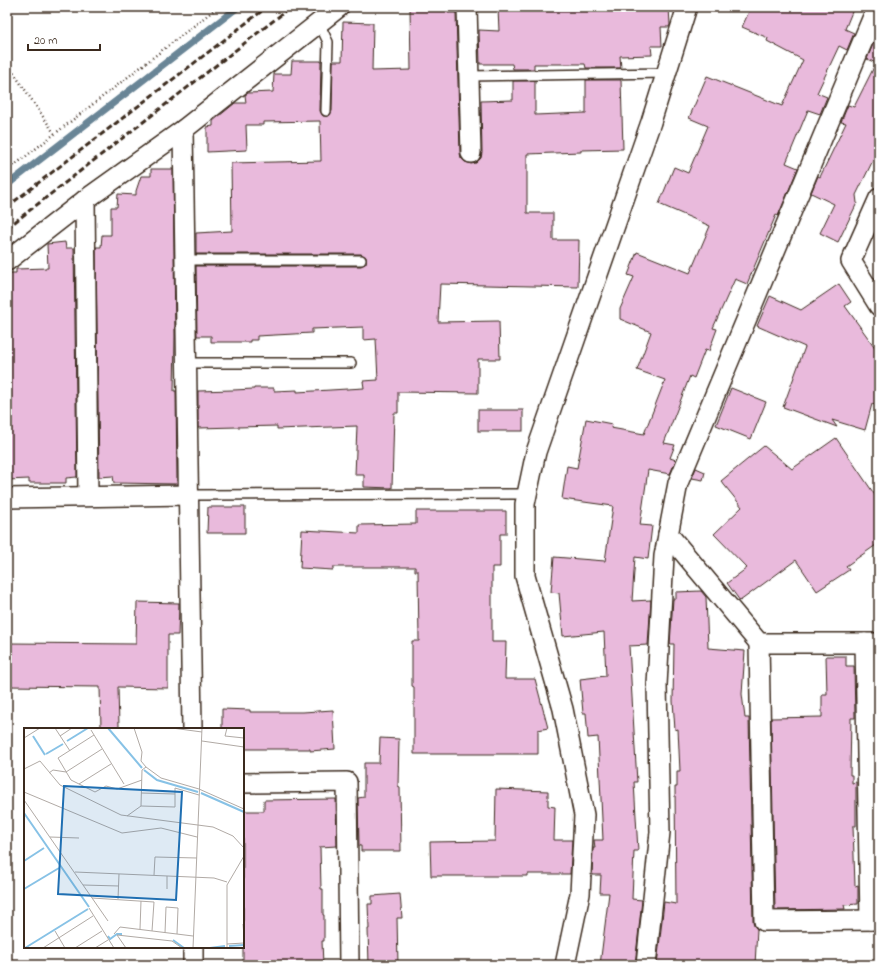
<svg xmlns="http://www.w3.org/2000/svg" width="886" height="972" font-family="'Indie Flower',sans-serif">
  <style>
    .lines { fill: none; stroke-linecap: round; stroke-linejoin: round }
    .stream { stroke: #698596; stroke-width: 7 }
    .building { fill: #e9badc; stroke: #3b2a1e }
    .lane-casing { stroke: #3b2a1e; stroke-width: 12 }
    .street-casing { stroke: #3b2a1e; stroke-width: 22 }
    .path { stroke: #3b2a1e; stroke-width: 2.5; stroke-dasharray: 1 3; stroke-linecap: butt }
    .lane { stroke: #fff; stroke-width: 9 }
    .street { stroke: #fff; stroke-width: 19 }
    .rail { stroke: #3b2a1e; stroke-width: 3; stroke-dasharray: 6 3; stroke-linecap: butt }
    .inset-river { fill: none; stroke: #87c2e6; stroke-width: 2 }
    .inset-road { fill: none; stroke: #b1aaa5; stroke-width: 1 }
    .view { fill: #1f6fb2; fill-opacity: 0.15; stroke: #1f6fb2; stroke-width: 2 }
    .inset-edge { fill: none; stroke: #3b2a1e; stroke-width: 2 }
  </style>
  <rect width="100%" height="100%" fill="#fff"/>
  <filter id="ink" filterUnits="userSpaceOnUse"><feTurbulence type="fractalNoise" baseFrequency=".025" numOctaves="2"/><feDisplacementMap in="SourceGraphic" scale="8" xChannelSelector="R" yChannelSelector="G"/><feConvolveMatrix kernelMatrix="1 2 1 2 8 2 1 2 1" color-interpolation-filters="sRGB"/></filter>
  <g filter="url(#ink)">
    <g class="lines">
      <polyline class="stream" points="7,185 238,7"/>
    </g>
    <g class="building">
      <polygon points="410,7 448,7 448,13 456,13 460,153 461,158 465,162 471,164 476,163 481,158 482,153 481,101 513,100 513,81 535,81 535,115 586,113 586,80 621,80 623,149 581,150 581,152 527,154 527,213 553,213 553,240 579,240 578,287 440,284 438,322 499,321 500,359 478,359 478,393 398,392 398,413 394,413 392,488 364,487 364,475 355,475 357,426 277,429 277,426 198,428 198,391 233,390 254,389 254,388 274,388 274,391 297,390 297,392 364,388 363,381 378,380 376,339 363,340 363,327 312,329 312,333 257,336 257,340 250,340 250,342 211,342 211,336 197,336 196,266 361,266 366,263 366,257 361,254 196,254 196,233 232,231 231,163 321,161 320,121 263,122 263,125 246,125 247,150 207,152 207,127 213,126 213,121 235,103 246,103 245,95 248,93 273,92 274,74 291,74 292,61 321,61 320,111 323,116 329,116 332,111 333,61 342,61 343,22 373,23 372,71 411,70"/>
      <polygon points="517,7 669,7 670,25 669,27 661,27 662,46 651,46 652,55 620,56 621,68 586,68 585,64 534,64 534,69 513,69 512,64 480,64 479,30 499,31 498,8"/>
      <polygon points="751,7 854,7 845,29 854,33 847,50 839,46 817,93 827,97 820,114 808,110 786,163 798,168 778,216 776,215 747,284 735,279 713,328 717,329 709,351 705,350 694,378 690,376 664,443 675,445 670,458 676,460 670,474 648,470 640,525 652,526 648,559 635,557 632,601 651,600 648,645 629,646 637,782 634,782 638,851 634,851 632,899 642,900 635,965 600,965 609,893 600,893 601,875 592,875 593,848 595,848 594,840 603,840 598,737 588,738 586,713 583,713 580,679 606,676 604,632 563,636 559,593 551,592 554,557 605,561 613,506 562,499 567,466 577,468 586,419 612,424 611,428 644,434 665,380 637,370 651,332 620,319 620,309 634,277 628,275 637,252 690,273 710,226 659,204 674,167 688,173 708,126 689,118 707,76 782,106 803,60 767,41 768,38 742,27"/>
      <polygon points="874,42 879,45 879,148 856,195 857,203 838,242 820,233 834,204 811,193 818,176 820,177 846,123 841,122 848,105 854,107 876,63 867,59"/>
      <polygon points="151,169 173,169 175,336 174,391 176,391 177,484 114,483 113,476 99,477 96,247 101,247 102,235 111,235 111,207 117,207 118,194 136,195 136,191 141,176 151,176"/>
      <polygon points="65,242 66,248 74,248 77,477 66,478 66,483 29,483 29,479 7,480 7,317 10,317 9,273 16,273 16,269 48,268 47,244"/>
      <polygon points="839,284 851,302 845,306 879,353 879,406 872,404 865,430 832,420 837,427 783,407 805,347 757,326 770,296 801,310"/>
      <polygon points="731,388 766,402 751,439 716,425"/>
      <rect x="478" y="410" width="45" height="21"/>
      <polygon points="836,438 879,501 879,543 846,566 849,570 817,591 796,560 740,601 727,583 747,568 714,534 742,507 721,481 764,446 792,469"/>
      <polygon points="696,468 705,472 703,480 692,478"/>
      <polygon points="208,507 245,507 245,533 207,533"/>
      <polygon points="416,511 506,511 506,534 500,534 500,567 492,567 492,642 506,642 505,679 535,679 548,728 538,730 538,754 414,754 414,687 412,686 412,641 419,641 418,571 415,571 415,567 333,567 333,570 300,568 302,530 359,533 359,525 416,524"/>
      <polygon points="701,591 706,597 708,648 745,651 742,694 745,718 749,718 753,921 754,926 757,929 755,965 657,965 664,902 676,904 675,787 677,787 677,771 680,771 678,729 675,730 673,701 674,644 670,644 673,599 676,599 676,592"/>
      <polygon points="137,602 179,603 178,635 168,635 168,688 118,687 119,727 101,728 100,687 7,686 7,643 136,644"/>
      <polygon points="826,656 846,656 846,666 854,666 855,718 851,718 850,775 852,775 852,783 856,782 856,826 853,826 855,886 858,885 858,904 844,905 845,909 775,910 771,718 822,717 822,694 827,694"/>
      <polygon points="222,709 250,710 250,712 303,712 333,710 335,749 310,751 310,749 243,749 243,729 222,729"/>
      <polygon points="380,738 399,739 398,786 400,787 401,851 361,851 361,846 359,846 358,798 364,797 364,763 379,763"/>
      <polygon points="496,789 548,791 548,806 555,807 554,840 572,840 570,874 528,874 528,876 431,876 430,842 495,841"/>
      <polygon points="336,799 337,846 320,847 321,889 323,889 323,915 324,915 324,941 322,941 323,965 243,965 243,811 264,811 264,800"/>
      <polygon points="400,894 402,918 397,918 398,965 369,965 368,929 369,929 368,904 372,904 372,896"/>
    </g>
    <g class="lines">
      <defs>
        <g id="lane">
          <polyline points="319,23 328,42 326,111"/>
          <polyline points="469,76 667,73"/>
          <polyline points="185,260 361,260"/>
          <polyline points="187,363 351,363"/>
          <polyline points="189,495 527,494"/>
        </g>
        <g id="street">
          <polyline points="467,7 471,153"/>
          <polyline points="183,130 192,729"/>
          <polyline points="879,198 851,261 879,306"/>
          <polyline points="85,200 88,496"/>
          <polyline points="7,261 85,200 183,130 339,7"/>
          <polyline points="7,498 189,495"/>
          <polyline points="668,534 759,643 879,643"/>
          <polyline points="759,643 764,921 879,920"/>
          <polyline points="865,643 870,920"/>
          <polyline points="243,783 347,782 349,965"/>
          <polyline points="193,947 193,965"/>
          <polyline points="565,965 580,894 584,815 563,709 525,576 525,504 536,452 651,122 687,7"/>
          <polyline points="646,965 660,832 657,685 664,556 678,483 877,7"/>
        </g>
      </defs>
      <use href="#lane" class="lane-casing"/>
      <use href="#street" class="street-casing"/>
      <g class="path">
        <polyline points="7,63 54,133"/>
        <polyline points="7,171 218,7"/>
      </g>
      <use href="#lane" class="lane"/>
      <use href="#street" class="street"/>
      <g class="rail">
        <polyline points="7,207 267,7"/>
        <polyline points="7,228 291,7"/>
      </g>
    </g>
  </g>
  <g transform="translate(24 728)">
    <rect width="220" height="220" fill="#fff"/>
    <path class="inset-river" d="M 84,0 L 118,40M 9,8 L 21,27M 43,13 L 64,0M 22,26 L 39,16M 120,42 L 133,52 L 174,64M 177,65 L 220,84M 0,85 L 65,179M 0,133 L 20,120M 0,161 L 35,140M 84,208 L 86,211 L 93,206 L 98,206M 149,212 L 160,220M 205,218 L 220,217M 1,220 L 64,181M 186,220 L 201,218"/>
    <path class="inset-road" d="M 31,0 L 46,23M 148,0 L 178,4M 203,0 L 201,8 L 220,10M 67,2 L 100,56M 70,7 L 34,30 L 47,52 L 71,64 L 82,58 L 93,61 L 118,52M 36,8 L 48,0M 0,10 L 16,0M 178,13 L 220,19M 122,39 L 137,50 L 175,61 L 220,81M 0,41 L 16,33 L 36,57 L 97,87 L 189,99 L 209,108 L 220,120M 25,45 L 29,42 L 42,44 L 78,21M 55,56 L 87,36M 0,64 L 98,105 L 137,100 L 173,109M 117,65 L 151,66M 0,72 L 84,193M 117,78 L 151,79 L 151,60 L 175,67M 103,88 L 117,78 L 118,42 L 122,39 L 117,33 L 118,24 L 110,0M 26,109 L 55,110M 51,144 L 190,150 L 203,154M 130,147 L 131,129 L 173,130M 59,157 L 95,158M 143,161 L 143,148M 68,170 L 130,174 L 128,203M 94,171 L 95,146M 65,180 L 90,220M 219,196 L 220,209M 116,201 L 117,173M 31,203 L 41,220M 141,205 L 142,179 L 154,180 L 153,206M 90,206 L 96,199 L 169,208M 203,216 L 220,215M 19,220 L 69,188M 51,220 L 78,203M 71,220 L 84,212M 102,220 L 93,207 L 148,213 L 158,220M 169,220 L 178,0M 203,220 L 203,157 L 220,128"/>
    <path class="view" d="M 40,58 L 158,64 L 152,172 L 34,166 Z"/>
    <rect width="220" height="220" class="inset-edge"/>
  </g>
  <rect width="886" height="972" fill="none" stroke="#fff" stroke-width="24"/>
  <rect x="12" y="12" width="862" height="948" fill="none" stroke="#3b2a1e" stroke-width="1.5" filter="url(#ink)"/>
  <path d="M28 44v6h72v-6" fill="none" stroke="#3b2a1e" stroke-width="2"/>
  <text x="34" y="44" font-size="12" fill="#3b2a1e" stroke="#ffffff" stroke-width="3" paint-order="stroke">20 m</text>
</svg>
